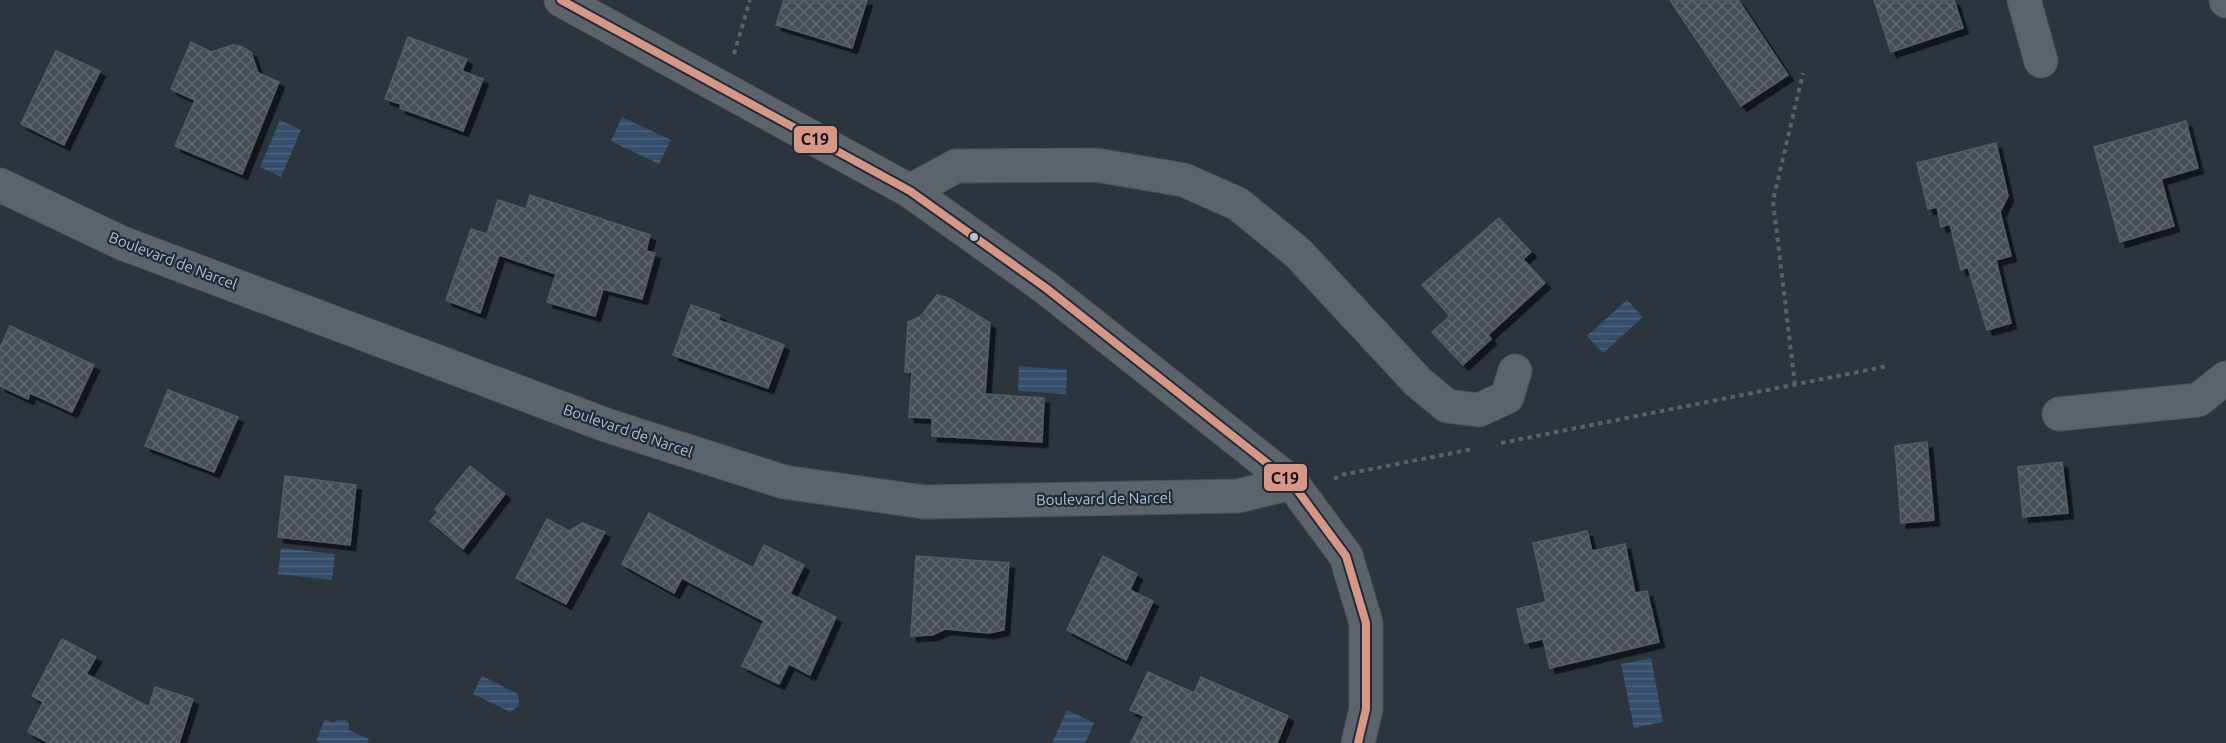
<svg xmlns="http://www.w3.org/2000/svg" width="2226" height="743" font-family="Ubuntu,sans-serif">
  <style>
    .water { fill: url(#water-rules) }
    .building { fill: url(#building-cross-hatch); stroke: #545c65; stroke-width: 1.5; filter: url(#shadow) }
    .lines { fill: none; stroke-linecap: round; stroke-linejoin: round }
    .minor-casing { stroke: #4b5158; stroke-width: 35 }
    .path { stroke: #5a6268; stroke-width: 4; stroke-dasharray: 4.5 4.5; stroke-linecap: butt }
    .minor { stroke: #5d636b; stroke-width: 33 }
    .bus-1-casing { stroke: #1d2b3b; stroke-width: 12 }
    .bus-1 { stroke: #d89785; stroke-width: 8 }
    .bus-dot { fill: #b7c1ce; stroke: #1d2b3b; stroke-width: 2 }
    .labels { text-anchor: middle; stroke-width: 4.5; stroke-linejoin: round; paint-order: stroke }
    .street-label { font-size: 15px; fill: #b7c1ce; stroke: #1d2b3b }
    .line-badge { stroke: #1d2b3b; stroke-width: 2 }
    .pale-badge-label { font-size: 16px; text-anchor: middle; font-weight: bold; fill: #111 }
  </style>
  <defs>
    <pattern id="water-rules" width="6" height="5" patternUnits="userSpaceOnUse" patternTransform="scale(1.5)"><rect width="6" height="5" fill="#354e6b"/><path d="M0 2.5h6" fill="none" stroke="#50667f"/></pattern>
    <pattern id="building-cross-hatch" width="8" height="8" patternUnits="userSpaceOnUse" patternTransform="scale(1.5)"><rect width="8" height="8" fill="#474e56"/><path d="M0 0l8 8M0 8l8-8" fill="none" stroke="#5f666d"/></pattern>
    <filter id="shadow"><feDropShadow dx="5.5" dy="5.5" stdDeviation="0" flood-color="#0009"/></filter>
  </defs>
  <rect width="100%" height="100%" fill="#2c353e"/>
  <g class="water">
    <polygon points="622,117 671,140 659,164 611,141"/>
    <polygon points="280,120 301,130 281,177 260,167"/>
    <polygon points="1627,300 1643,317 1603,353 1587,336"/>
    <polygon points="1019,366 1067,370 1066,394 1018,391"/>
    <polygon points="281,548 335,554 332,580 278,574"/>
    <polygon points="1651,658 1663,722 1634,728 1621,664"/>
    <polygon points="482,676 518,694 519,706 510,712 473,694"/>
    <polygon points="1067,710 1094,723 1085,743 1052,743"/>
    <polygon points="325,719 334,723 337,720 345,720 349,724 349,730 369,739 367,743 320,743 316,741"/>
  </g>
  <g class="building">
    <polygon points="784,0 867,0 852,48 776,25"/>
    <polygon points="1670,0 1738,0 1788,75 1741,106"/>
    <polygon points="1874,0 1954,0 1963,28 1891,52"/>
    <polygon points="408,37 467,59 462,71 483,79 463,131 400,108 401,104 385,99"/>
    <polygon points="191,42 211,52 233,45 240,46 251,52 258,73 279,82 242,174 175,146 195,100 171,89"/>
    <polygon points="56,51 100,71 64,145 21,124"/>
    <polygon points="2186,121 2198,168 2161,179 2174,226 2120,242 2094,147"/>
    <polygon points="1996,143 2008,196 2000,212 2011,256 1996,260 2011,323 1987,330 1968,267 1961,270 1950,224 1941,227 1937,207 1928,209 1917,163"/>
    <polygon points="530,195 650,235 646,251 655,253 642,299 603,289 595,316 547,302 556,274 499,255 480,313 446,300 471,229 487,234 498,200 526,209"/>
    <polygon points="1499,218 1531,252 1523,259 1545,283 1488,335 1491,339 1463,365 1432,332 1450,316 1422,285"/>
    <polygon points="937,295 949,298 990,323 985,394 1044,398 1042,442 932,436 932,418 909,417 912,372 905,372 908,322 921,316"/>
    <polygon points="691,305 720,315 718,320 784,345 768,388 673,355"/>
    <polygon points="10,326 94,365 72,412 30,393 28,399 0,386 0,348"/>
    <polygon points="168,390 238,417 214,472 145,446"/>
    <polygon points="1927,442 1934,520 1901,523 1895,446"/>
    <polygon points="2062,462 2068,513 2023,517 2018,467"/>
    <polygon points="470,466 505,494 463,549 430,521 438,512 435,509"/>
    <polygon points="285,476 356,485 350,545 278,537"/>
    <polygon points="649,513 753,568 764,545 804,565 790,594 836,617 810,675 789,664 779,684 742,666 764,621 682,578 674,593 622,564"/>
    <polygon points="547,519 569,531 582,523 605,532 566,604 516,578"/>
    <polygon points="1587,531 1592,551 1625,544 1635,593 1647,591 1659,642 1550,668 1543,639 1525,643 1517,609 1546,602 1533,543"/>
    <polygon points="916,556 1009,563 1004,630 989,633 945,629 932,635 911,636"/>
    <polygon points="1103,556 1137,574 1130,590 1153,601 1126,660 1067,630"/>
    <polygon points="62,639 96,657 86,674 149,707 155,687 193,699 179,743 49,743 28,732 43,702 32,696"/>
    <polygon points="1148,672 1194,693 1201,677 1288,716 1277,743 1131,743 1144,716 1130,710"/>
  </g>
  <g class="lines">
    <defs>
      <g id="minor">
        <polyline points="561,0 910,191 1046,288 1292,483 1346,556 1366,623 1366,709 1358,743"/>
        <polyline points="2024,0 2041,61"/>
        <polyline points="2226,0 2226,1"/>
        <polyline points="0,185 122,243 606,425 784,482 924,502 1238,496 1292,483"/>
        <polyline points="910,191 956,166 1096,165 1184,180 1238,204 1298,253 1418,382 1447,406 1479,410 1507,397 1515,371"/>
        <polyline points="2059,414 2198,400 2226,378"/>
      </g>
    </defs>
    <use href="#minor" class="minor-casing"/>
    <g class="path">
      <polyline points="734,54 750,0"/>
      <polyline points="1795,385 1773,201 1803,73"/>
      <polyline points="1501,443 1888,366"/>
      <polyline points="1334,479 1341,475 1473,449"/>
    </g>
    <use href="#minor" class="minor"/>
    <defs>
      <polyline id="bus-1" points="561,0 910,191 1046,288 1292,483 1346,556 1366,623 1366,709 1358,743"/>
    </defs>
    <use href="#bus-1" class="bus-1-casing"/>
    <use href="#bus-1" class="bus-1"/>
  </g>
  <circle class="bus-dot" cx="974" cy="237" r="5"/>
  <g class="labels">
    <g class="street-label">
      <text transform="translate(173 261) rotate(21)" y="5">Boulevard de Narcel</text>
      <text transform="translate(628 431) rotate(19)" y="5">Boulevard de Narcel</text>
      <text transform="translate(1104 499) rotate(-1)" y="5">Boulevard de Narcel</text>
    </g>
  </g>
  <g class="line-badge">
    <rect x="793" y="125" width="45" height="29" rx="6" fill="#d89785"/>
    <rect x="1263" y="463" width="45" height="29" rx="6" fill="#d89785"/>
  </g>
  <g class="pale-badge-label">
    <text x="815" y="145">C19</text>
    <text x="1285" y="484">C19</text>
  </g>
</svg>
